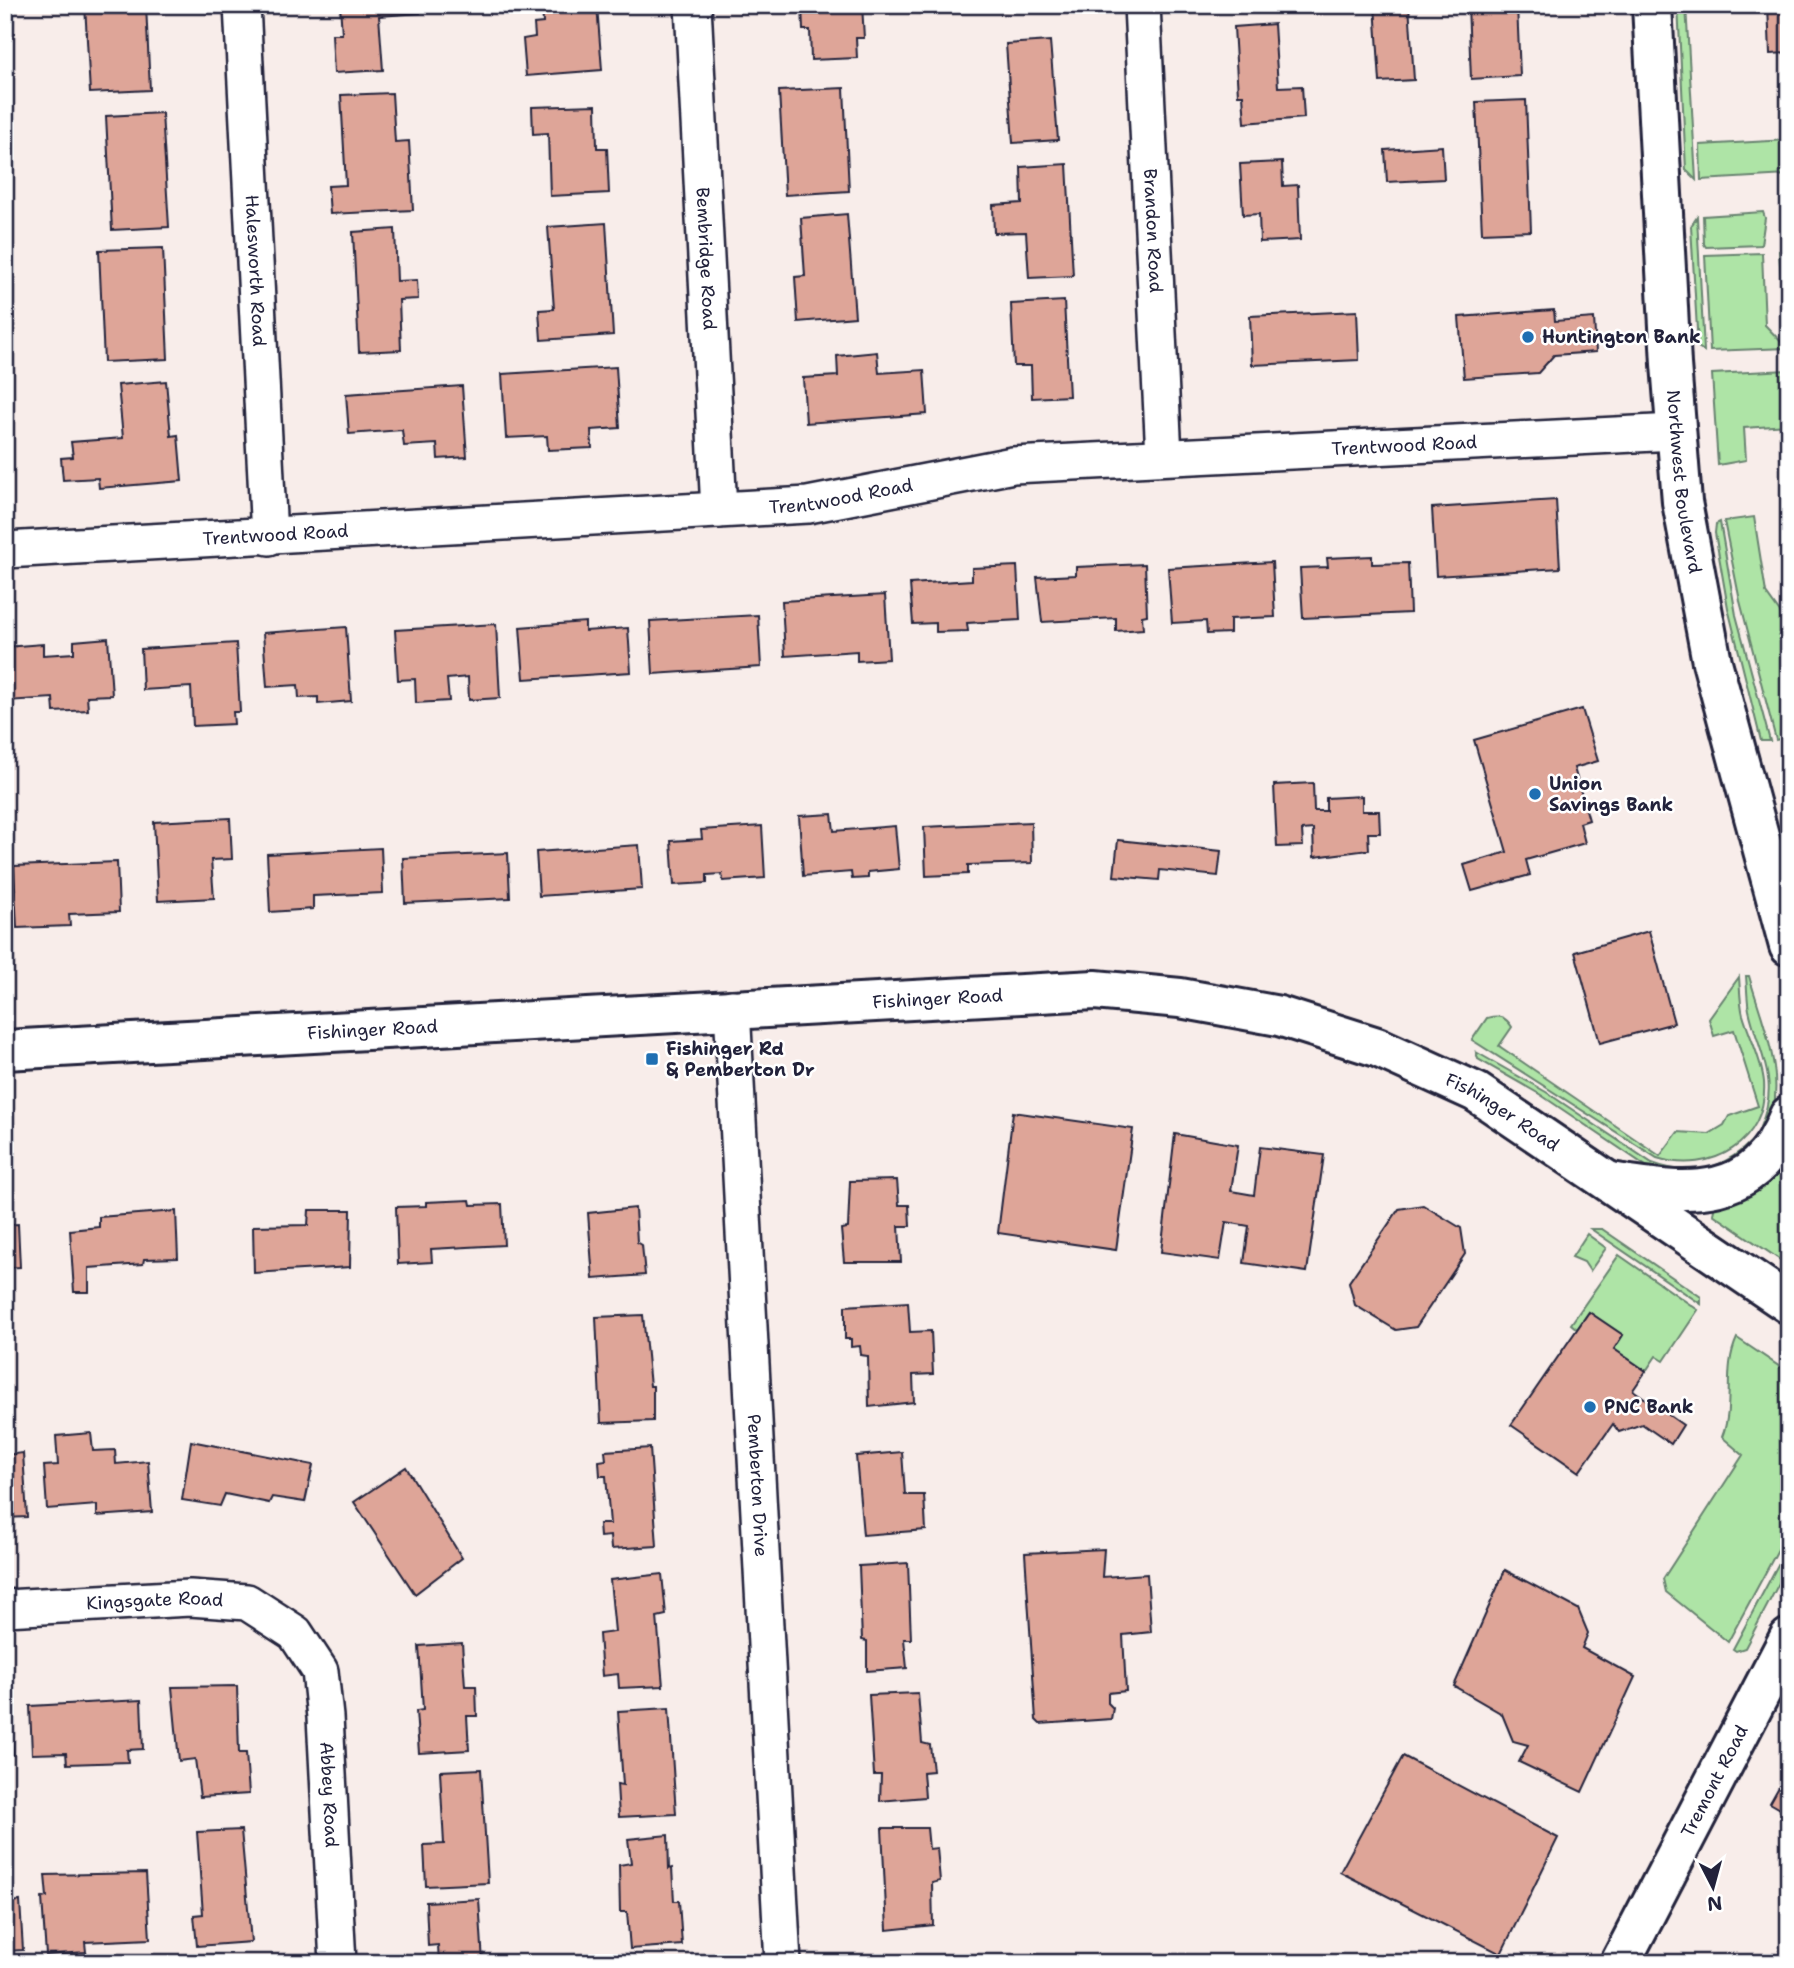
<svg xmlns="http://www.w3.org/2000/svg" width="1794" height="1968" font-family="'Shantell Sans',sans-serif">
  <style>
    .green { fill: #aee4a6; stroke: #688370; stroke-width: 2 }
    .building { fill: #dea598; stroke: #22223b; stroke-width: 2 }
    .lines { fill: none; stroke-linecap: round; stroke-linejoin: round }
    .minor-casing { stroke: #22223b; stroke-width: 40 }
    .secondary-casing { stroke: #22223b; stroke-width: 44 }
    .primary-casing { stroke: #22223b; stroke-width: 44 }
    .minor { stroke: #fff; stroke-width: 35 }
    .secondary { stroke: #fff; stroke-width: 38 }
    .primary { stroke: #fff; stroke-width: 38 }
    .poi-dot { fill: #1f6fb2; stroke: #fff; stroke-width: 2.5 }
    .labels { text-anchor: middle; stroke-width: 5; stroke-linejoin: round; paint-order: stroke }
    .street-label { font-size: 18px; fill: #22223b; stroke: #fff }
    .poi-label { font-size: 18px; font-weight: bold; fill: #22223b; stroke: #fff; text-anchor: start }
  </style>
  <rect width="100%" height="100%" fill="#f8edea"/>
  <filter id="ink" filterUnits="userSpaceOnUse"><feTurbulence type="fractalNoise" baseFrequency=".0143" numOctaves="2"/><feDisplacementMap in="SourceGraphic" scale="14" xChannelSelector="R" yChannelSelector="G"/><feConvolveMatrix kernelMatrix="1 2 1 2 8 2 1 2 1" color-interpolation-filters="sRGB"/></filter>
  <g filter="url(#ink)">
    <g class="green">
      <polygon points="1678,5 1686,5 1696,180 1686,170"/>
      <polygon points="1789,140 1789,175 1701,180 1700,145"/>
      <polygon points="1763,212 1765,218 1761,245 1706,247 1704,244 1703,216"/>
      <polygon points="1697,217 1704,351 1698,347 1691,226"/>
      <polygon points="1789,250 1789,334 1784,323 1779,251"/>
      <polygon points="1762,253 1765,325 1787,348 1710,351 1705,255"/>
      <polygon points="1789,370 1789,425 1744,428 1746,460 1718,465 1712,374"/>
      <polygon points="1754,517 1766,593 1789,625 1789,736 1776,740 1740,601 1724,521"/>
      <polygon points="1720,522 1736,615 1770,741 1761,741 1728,608 1715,533 1716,524"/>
      <path d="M 1746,976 L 1749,976 C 1763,1025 1789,1080 1767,1130 L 1760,1127 C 1781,1080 1759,1055 1749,1010 C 1747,999 1747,987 1746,976 Z"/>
      <path d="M 1739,977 C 1740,989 1740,1003 1743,1015 C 1749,1036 1762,1060 1764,1082 C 1768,1142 1711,1175 1657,1158 L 1472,1040 L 1487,1018 C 1499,1015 1505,1016 1512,1027 L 1499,1046 L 1660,1156 L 1678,1132 L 1709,1134 L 1724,1125 L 1729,1116 L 1758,1106 L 1734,1030 L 1714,1036 L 1709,1019 Z"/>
      <path d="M 1476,1052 L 1546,1092 L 1652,1163 C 1694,1179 1729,1168 1758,1134 L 1762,1140 C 1728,1176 1695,1185 1649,1168 L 1541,1095 L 1478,1059 Z"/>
      <polygon points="1775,1169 1789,1180 1789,1266 1713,1214 1715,1205"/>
      <polygon points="1591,1229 1602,1229 1701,1297 1701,1304"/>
      <polygon points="1587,1234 1606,1248 1590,1271 1584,1262 1572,1257"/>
      <polygon points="1619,1255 1698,1310 1664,1361 1656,1356 1646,1371 1614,1349 1623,1335 1589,1312 1577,1329 1571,1324"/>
      <path d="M 1737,1338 L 1789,1373 L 1789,1529 L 1728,1642 L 1666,1592 L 1663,1579 L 1743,1455 L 1722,1437 C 1735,1405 1722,1370 1737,1338 Z"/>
      <polygon points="1789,1544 1789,1564 1745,1648 1736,1651 1733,1649"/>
    </g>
    <g class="building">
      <polygon points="85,5 146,5 150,90 90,93"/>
      <polygon points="340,5 420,5 420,13 379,16 383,70 334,73 332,34 342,34"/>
      <polygon points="542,5 597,5 602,70 526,76 523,39 535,37 534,24 543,23"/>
      <polygon points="802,5 862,5 864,38 856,38 857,58 811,60 810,30 803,30"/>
      <polygon points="1000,5 1052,5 1052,8 1000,11"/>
      <polygon points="1375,5 1409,5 1414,80 1380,82"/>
      <polygon points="1468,5 1517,5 1520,76 1471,79"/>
      <polygon points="1768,5 1789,5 1789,53 1770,54"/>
      <polygon points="1274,24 1278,87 1302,86 1304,118 1245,123 1243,95 1238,95 1234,27"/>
      <polygon points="1050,41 1058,140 1013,143 1006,44"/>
      <polygon points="844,88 849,191 785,195 779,91"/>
      <polygon points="392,93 395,142 409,141 413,210 330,214 328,186 346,185 341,95"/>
      <polygon points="1526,100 1531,231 1482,233 1476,102"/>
      <polygon points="596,105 597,148 607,148 609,193 550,196 548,133 533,134 532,107"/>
      <polygon points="162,113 169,227 112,230 106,116"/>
      <polygon points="1442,146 1444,179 1387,182 1385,150"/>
      <polygon points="1282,162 1283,186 1298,185 1300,240 1260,242 1259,214 1243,215 1240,164"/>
      <polygon points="1067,164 1073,276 1029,278 1026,232 994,233 993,205 1022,203 1021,167"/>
      <polygon points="847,214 855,317 798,322 795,277 805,276 801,218"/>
      <polygon points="606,223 613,335 541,340 539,310 554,309 548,227"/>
      <polygon points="395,229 397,281 417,280 418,299 399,300 401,350 359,352 353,232"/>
      <polygon points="163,248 168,359 104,362 99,250"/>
      <polygon points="1064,301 1069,396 1032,398 1031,366 1014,366 1011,304"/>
      <polygon points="1554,310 1555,321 1594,318 1596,352 1554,355 1538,373 1464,378 1459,317"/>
      <polygon points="1357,311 1359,360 1252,365 1250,316"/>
      <polygon points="877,352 879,373 924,370 927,414 806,423 803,378 838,376 837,356"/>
      <polygon points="616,367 620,428 591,430 592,448 548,450 547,436 506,438 502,374"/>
      <polygon points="166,381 171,436 178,435 182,481 99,488 98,478 63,480 61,458 73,457 71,442 123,438 118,385"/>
      <polygon points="462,386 467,457 438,459 437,444 404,446 402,430 349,434 346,394"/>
      <polygon points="1556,500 1560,568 1436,576 1432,508"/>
      <polygon points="1372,556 1372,564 1408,563 1410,613 1303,618 1300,568 1328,567 1327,558"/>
      <polygon points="1272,562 1275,617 1230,619 1230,633 1207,634 1206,621 1172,623 1168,568"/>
      <polygon points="1145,564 1147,615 1142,616 1143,629 1116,631 1116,618 1042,622 1037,577 1076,575 1076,567"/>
      <polygon points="1017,566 1020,620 967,623 968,631 936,632 936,623 913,624 910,584 972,580 972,568"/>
      <polygon points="885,595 889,659 857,661 857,651 785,656 782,601"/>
      <polygon points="758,615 761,667 653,674 650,621"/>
      <polygon points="585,622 585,631 628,628 631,672 524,679 520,627"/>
      <polygon points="496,624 500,698 469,700 468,677 447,679 449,701 416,703 415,679 398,680 395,630"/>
      <polygon points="346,627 351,701 318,704 318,697 299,698 298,685 267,687 263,633"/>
      <polygon points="108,638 112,695 87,696 88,710 54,712 53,698 7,701 5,647 43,644 43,655 74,653 74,641"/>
      <polygon points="236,643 240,712 233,712 234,724 193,726 191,687 143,690 141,649"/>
      <polygon points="1582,709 1598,761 1574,768 1589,820 1580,823 1585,843 1526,860 1530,875 1472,891 1464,865 1507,852 1474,740"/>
      <polygon points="1313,783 1314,811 1326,811 1326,798 1362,796 1362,811 1379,811 1380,833 1368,833 1369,850 1314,857 1313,829 1302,830 1303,846 1277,847 1274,785"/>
      <polygon points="832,814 834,831 895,826 899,869 868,872 868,878 852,879 851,872 803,876 799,816"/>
      <polygon points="230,818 232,859 211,860 214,898 158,901 154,822"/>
      <polygon points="1031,822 1032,863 968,865 968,874 926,876 924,827"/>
      <polygon points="762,826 765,878 723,881 722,874 707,875 707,883 674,885 671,841 702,839 701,830"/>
      <polygon points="1118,840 1221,851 1218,876 1160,870 1159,880 1114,876"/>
      <polygon points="639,845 642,889 539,896 536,852"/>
      <polygon points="381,848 383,893 313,896 313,909 270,912 267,854"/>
      <polygon points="508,853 510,898 405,903 403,858"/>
      <polygon points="117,862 119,912 69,914 70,926 17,928 14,866"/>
      <polygon points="1649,931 1674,1023 1600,1043 1575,952"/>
      <polygon points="1013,1112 1133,1129 1116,1250 998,1233"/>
      <polygon points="1175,1134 1238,1145 1231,1191 1254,1195 1260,1147 1324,1155 1307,1272 1244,1263 1249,1226 1226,1222 1220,1260 1161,1252"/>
      <polygon points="897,1180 899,1205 909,1205 910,1226 899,1226 901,1262 844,1262 841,1229 848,1228 850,1181"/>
      <polygon points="470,1200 471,1205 502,1204 504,1245 431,1249 432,1262 398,1264 396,1207 426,1206 426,1202"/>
      <polygon points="1423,1205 1461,1228 1465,1254 1416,1327 1396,1330 1355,1305 1349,1282 1399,1209"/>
      <polygon points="635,1208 637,1242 642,1245 645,1275 593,1279 588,1213"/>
      <polygon points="309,1210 351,1210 350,1267 254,1273 253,1226 308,1225"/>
      <polygon points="176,1211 178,1258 144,1259 143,1264 89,1268 89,1292 74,1292 70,1230 99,1227 99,1217"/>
      <polygon points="18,1224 20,1267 5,1268 5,1225"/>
      <polygon points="908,1302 910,1332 931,1331 933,1374 913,1375 914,1402 869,1407 868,1356 861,1355 860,1346 851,1347 851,1339 845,1339 845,1306"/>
      <polygon points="1589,1312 1623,1335 1614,1349 1646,1371 1633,1390 1683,1425 1671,1444 1642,1424 1619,1432 1613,1424 1579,1472 1511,1425"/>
      <polygon points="643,1315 650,1386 653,1386 653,1421 601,1423 596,1317"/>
      <polygon points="91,1433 93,1451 115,1450 116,1464 148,1461 152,1512 97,1516 97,1505 47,1509 44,1466 58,1465 56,1436"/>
      <polygon points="191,1441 313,1465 305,1502 272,1497 269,1503 225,1494 220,1506 182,1500"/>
      <polygon points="650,1448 657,1546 611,1549 610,1536 600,1537 599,1524 610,1524 606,1476 600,1476 599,1461 606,1460 605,1451"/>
      <polygon points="902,1452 905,1495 924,1495 926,1530 863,1535 856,1456"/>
      <polygon points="23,1453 27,1517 5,1518 5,1455"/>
      <polygon points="406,1467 462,1558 415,1594 354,1502"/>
      <polygon points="1104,1549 1102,1577 1147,1574 1151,1632 1123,1635 1126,1691 1108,1693 1108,1703 1113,1708 1111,1719 1040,1724 1036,1720 1025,1553"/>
      <polygon points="908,1563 911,1639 904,1639 907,1668 867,1671 867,1641 862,1640 859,1566"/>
      <polygon points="1505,1570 1578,1609 1588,1633 1582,1648 1635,1677 1582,1792 1519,1762 1528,1745 1513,1741 1502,1714 1454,1686"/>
      <polygon points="662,1574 666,1615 657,1617 663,1686 619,1688 618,1674 602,1676 599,1634 615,1632 610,1580"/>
      <polygon points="462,1643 465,1686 476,1686 477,1716 467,1716 469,1750 419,1753 416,1711 423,1710 419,1646"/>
      <polygon points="237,1686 239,1753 246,1753 249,1794 200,1797 195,1759 179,1761 172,1687"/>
      <polygon points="918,1693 922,1743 930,1745 933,1771 923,1772 925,1797 880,1801 881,1775 874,1775 869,1695"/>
      <polygon points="141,1700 143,1749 127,1750 128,1762 67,1764 66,1753 32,1754 30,1706"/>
      <polygon points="11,1708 13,1754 5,1754 5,1709"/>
      <polygon points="669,1708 676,1814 619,1817 617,1784 623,1785 618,1711"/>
      <polygon points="1403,1756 1558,1838 1501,1954 1340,1872"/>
      <polygon points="481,1769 488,1883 426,1886 424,1845 444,1844 440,1771"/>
      <polygon points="1789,1769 1789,1814 1770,1803"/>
      <polygon points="882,1828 927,1828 929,1849 937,1848 940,1881 932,1883 933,1925 887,1930"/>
      <polygon points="241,1830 251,1942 197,1946 194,1915 203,1914 197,1832"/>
      <polygon points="668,1835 669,1869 672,1868 674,1901 679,1901 682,1945 630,1949 627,1912 620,1912 619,1865 631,1863 628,1839"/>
      <polygon points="146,1873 150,1939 85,1942 86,1952 46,1955 42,1898 47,1897 45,1875"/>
      <polygon points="479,1899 483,1963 439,1963 438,1945 428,1946 426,1902"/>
      <polygon points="20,1901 23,1950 5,1951 5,1903"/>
    </g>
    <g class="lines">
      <defs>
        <g id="minor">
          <path id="s1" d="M 242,5 L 269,537"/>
          <path id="s2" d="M 693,5 L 719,510"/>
          <path id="s3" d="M 1142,5 L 1164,456"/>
          <path id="s4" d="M 5,550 L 808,505 L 1013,465 L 1675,432"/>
          <path id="s5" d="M 732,1008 L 783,1963"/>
          <path id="s6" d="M 5,1608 L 190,1598 L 247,1602 L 295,1633 L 320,1671 L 325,1717 L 338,1963"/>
        </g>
        <g id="secondary">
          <path id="s7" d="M 5,1050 L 1095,990 L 1180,998 L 1279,1016 L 1377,1047 L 1476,1092 L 1789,1304"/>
        </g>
        <g id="primary">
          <path id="s8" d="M 1652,5 L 1671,364 L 1682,502 L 1712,662 L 1789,946"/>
          <path d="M 1611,1182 C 1690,1195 1755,1203 1789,1116"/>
          <path id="s9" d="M 1620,1963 L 1789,1638"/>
        </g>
      </defs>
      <use href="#minor" class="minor-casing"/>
      <use href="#secondary" class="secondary-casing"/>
      <use href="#primary" class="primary-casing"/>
      <use href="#minor" class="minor"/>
      <use href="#secondary" class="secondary"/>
      <use href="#primary" class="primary"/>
    </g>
  </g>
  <g class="poi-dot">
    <circle cx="1528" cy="337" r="7"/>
    <circle cx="1535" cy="794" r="7"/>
    <rect x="645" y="1052" width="14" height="14" rx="3.5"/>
    <circle cx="1590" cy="1407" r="7"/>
  </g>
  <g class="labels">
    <g class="street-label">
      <text dy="6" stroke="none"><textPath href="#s3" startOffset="226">Brandon Road</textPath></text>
      <text dy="6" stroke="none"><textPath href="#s2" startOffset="254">Bembridge Road</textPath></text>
      <text dy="6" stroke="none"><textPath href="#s1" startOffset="266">Halesworth Road</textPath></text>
      <text dy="6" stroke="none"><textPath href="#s4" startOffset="1405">Trentwood Road</textPath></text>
      <text dy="6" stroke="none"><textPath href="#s8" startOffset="478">Northwest Boulevard</textPath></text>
      <text dy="6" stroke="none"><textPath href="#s4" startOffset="838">Trentwood Road</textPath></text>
      <text dy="6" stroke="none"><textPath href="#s4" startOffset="271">Trentwood Road</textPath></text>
      <text dy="6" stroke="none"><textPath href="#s7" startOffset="934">Fishinger Road</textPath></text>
      <text dy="6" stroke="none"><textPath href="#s7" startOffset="368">Fishinger Road</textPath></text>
      <text dy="6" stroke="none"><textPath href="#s7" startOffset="1522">Fishinger Road</textPath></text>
      <text dy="6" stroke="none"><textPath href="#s5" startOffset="478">Pemberton Drive</textPath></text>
      <text dy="6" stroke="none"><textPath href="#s6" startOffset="150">Kingsgate Road</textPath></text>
      <text dy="6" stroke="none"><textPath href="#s9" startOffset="205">Tremont Road</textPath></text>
      <text dy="6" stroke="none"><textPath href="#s6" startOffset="469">Abbey Road</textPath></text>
    </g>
    <g class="poi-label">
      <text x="1542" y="343">Huntington Bank</text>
      <text x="1549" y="790">Union<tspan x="1549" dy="21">Savings Bank</tspan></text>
      <text x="666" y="1055">Fishinger Rd<tspan x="666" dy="21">&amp; Pemberton Dr</tspan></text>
      <text x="1604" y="1413">PNC Bank</text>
    </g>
  </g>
  <rect width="1794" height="1968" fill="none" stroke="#fff" stroke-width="28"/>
  <rect x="14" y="14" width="1766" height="1940" fill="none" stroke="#22223b" stroke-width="2.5" filter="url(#ink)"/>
  <g transform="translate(1713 1887) rotate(174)" stroke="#ffffff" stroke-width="5" paint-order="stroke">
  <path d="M0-5L12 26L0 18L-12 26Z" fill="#22223b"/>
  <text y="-10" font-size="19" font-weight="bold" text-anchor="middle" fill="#22223b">N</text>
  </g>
</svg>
